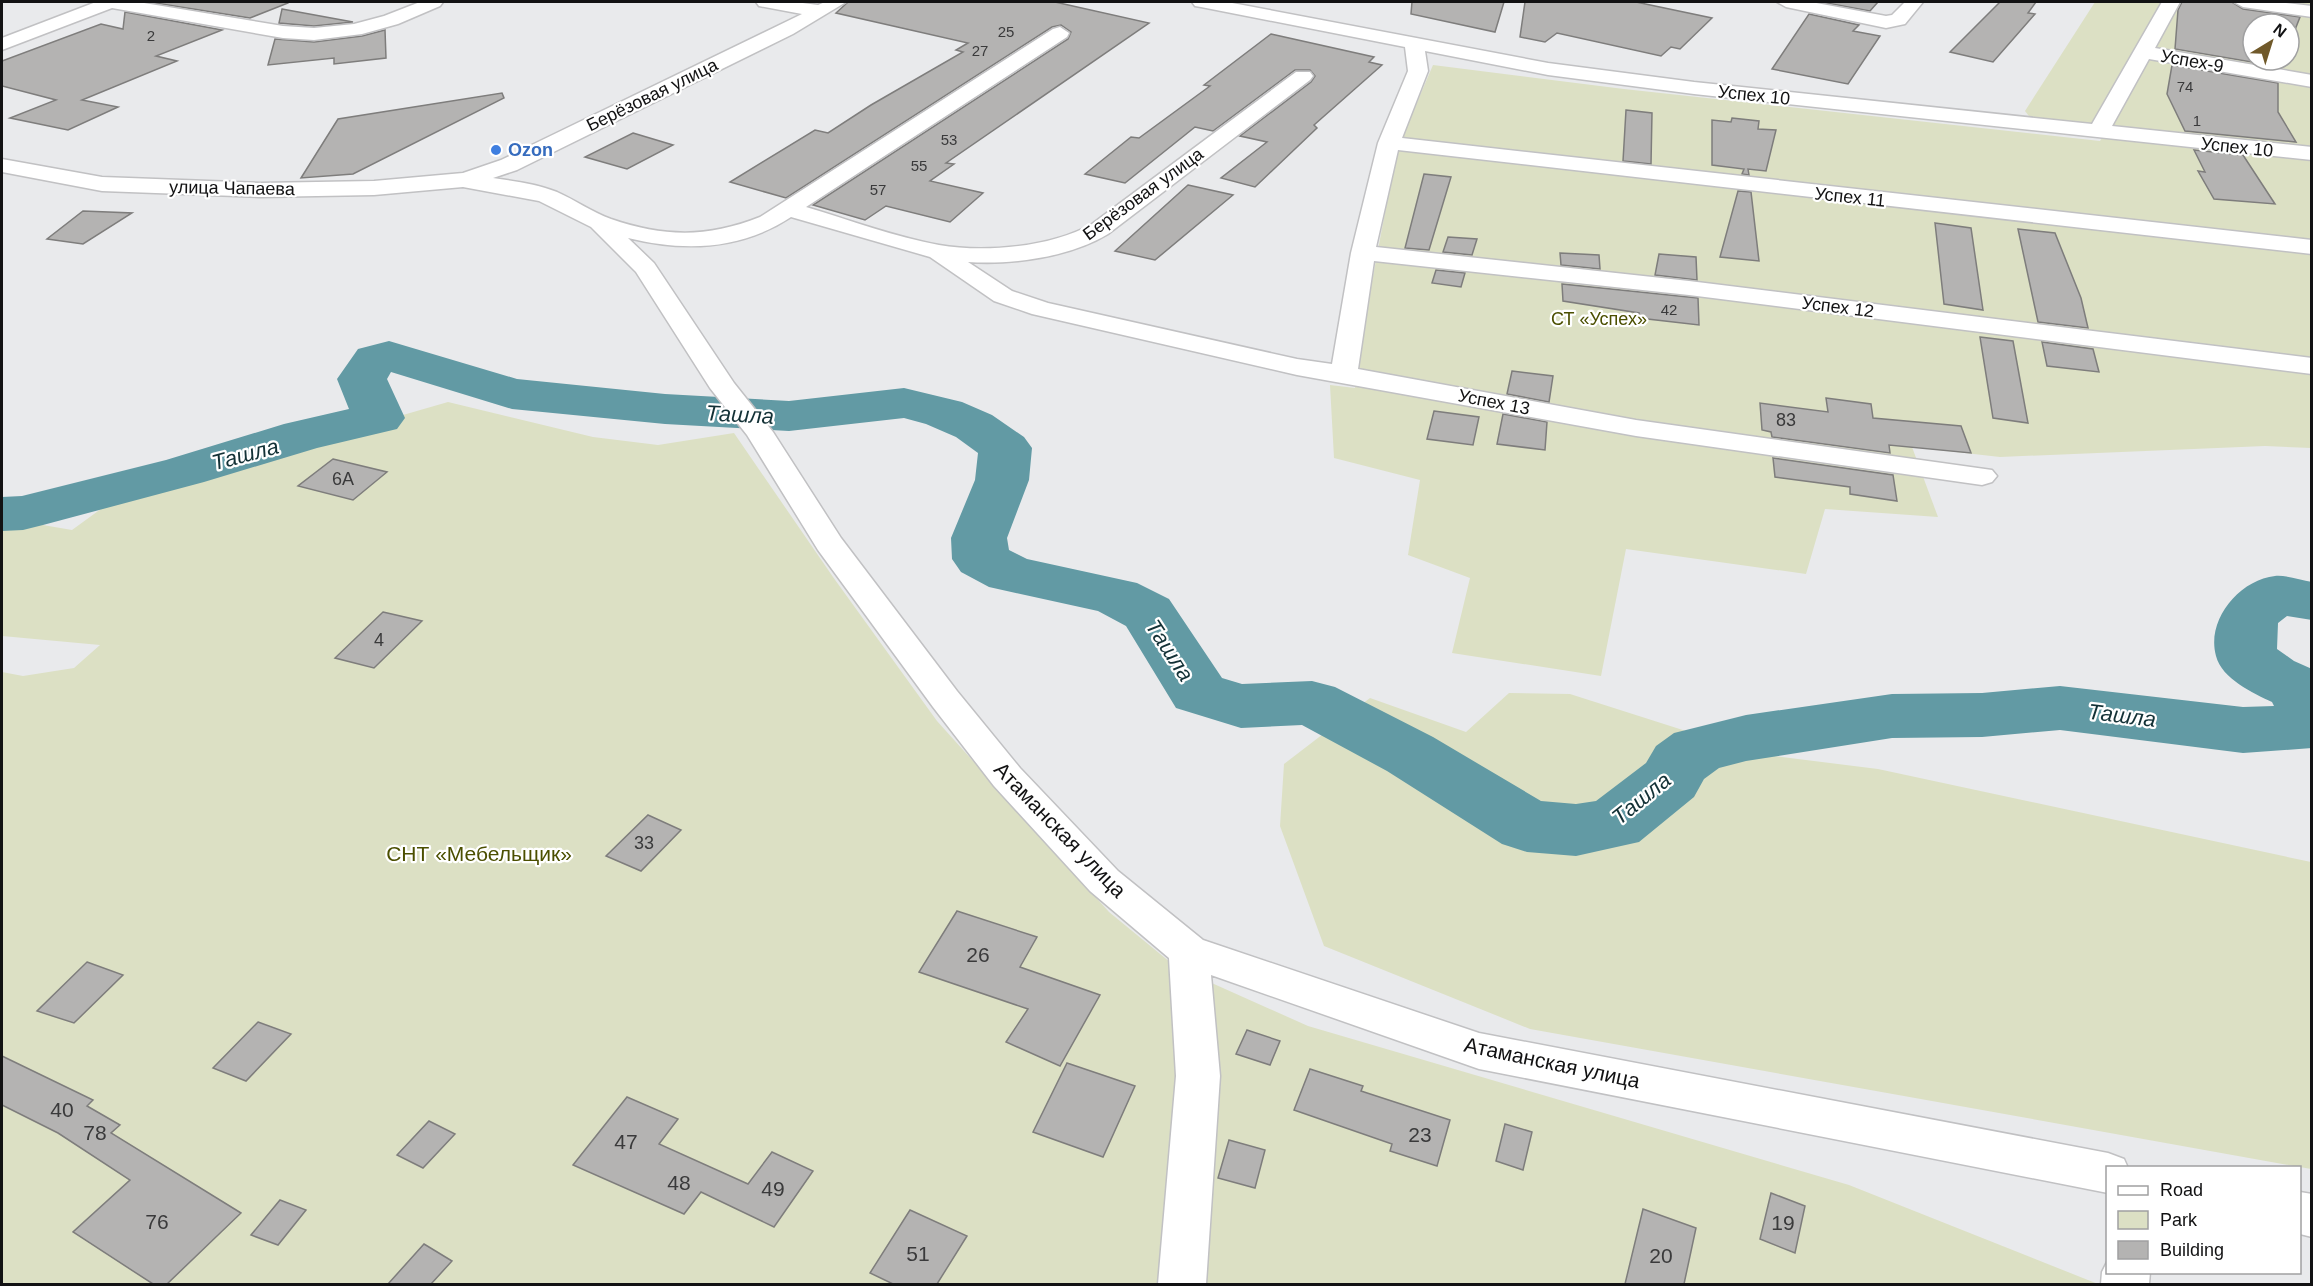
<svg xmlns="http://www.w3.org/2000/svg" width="2313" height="1286" font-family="Arial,sans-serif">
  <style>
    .green { fill: #dce0c4; fill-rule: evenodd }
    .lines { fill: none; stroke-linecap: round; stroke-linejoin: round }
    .river { fill: #629aa4; fill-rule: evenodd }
    .building { fill: #b4b3b2; stroke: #7e7d7c; stroke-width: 1.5 }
    .minor-casing { stroke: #c1c1c3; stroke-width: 3 }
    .minor { fill: #fff; fill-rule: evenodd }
    .shop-dot { fill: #3f7fe0; stroke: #fff; stroke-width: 2 }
    .labels { text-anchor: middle; stroke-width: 4.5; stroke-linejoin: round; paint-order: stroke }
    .far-number-label { font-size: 15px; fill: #3a3a3b }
    .far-street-label { font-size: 18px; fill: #121213; stroke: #fff }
    .far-shop-label { font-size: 18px; font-weight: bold; fill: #366cbe; stroke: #fff; text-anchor: start }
    .far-park-label { font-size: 18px; fill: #4b4f00; stroke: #fff }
    .number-label { font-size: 18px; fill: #3a3a3b }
    .street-label { font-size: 21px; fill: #121213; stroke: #fff }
    .park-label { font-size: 21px; fill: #4b4f00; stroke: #fff }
    .near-number-label { font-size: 21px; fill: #3a3a3b }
    .water-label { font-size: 22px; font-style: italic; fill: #133136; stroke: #fff }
  </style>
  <rect width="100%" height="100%" fill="#e9eaec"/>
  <g class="green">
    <polygon points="2095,2 2165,2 2098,126 2032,120 2025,111"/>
    <path d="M 2181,2 L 2311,2 L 2311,448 L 2265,446 L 2000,457 L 1912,447 L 1938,517 L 1825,509 L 1806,574 L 1626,549 L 1601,676 L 1452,653 L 1470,578 L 1408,555 L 1420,480 L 1334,458 L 1330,385 L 1355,388 L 1357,361 L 1397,149 L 1433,65 L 1624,89 L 2100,141 ZM 2253,24 L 2289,24 L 2289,60 L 2253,60 Z"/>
    <polygon points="448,402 593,437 658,445 734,433 833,577 937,721 1109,912 1176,967 1308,1026 1849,1185 2098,1284 2,1284 2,672 23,676 74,668 100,645 2,636 2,518 72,530 116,498"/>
    <polygon points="1509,693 1570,694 1758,754 1878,769 2311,862 2311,1169 1530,1029 1324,946 1280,826 1284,764 1370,698 1466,732"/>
  </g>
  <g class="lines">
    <path class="river" d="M 389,341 L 517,379 L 665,394 L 789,401 L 904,388 L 962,402 L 992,415 L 1024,437 L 1032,448 L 1029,480 L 1007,538 L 1009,550 L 1027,559 L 1137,583 L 1169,599 L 1222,678 L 1242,684 L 1312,681 L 1335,687 L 1433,737 L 1541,801 L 1576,804 L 1596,801 L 1646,763 L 1656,746 L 1674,733 L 1746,715 L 1892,694 L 1982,693 L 2060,686 L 2243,707 L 2274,706 L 2272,702 C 2253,693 2222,679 2216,656 C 2206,620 2239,580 2275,576 C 2286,575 2300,580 2312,582 L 2312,620 L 2287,616 L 2278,623 L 2277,649 L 2294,661 L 2312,669 L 2312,748 L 2243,753 L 2060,730 L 1982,737 L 1892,738 L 1746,761 L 1719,768 L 1704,779 L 1694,797 L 1639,842 L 1576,856 L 1527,852 L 1502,844 L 1387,771 L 1302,725 L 1241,728 L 1176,708 L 1126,626 L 1098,611 L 989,587 L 961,572 L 952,559 L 951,538 L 975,480 L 978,453 L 956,437 L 926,424 L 904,418 L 789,431 L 665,424 L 512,409 L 391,372 L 387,379 L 405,418 L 397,429 L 317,448 L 204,482 L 43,525 L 23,530 L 2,531 L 2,497 L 22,496 L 166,460 L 284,424 L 349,409 L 337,379 L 358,349 Z"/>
  </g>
  <g class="building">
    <polygon points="149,2 288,2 288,3 250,18"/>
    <polygon points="848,2 1055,2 1149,23 946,163 954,164 930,181 983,193 950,222 886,206 865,220 813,205 1068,39 1071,32 1061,25 1052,27 786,198 730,182 815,130 828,133 871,105 963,52 956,50 968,43 836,13"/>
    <polygon points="1412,2 1504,2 1495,32 1411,14"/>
    <polygon points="1525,2 1636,2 1712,18 1680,49 1671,47 1661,56 1557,33 1545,42 1520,37"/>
    <polygon points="1821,2 1878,2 1870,11"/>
    <polygon points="2000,2 2036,2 2028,13 2035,14 1993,62 1950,52"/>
    <polygon points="2182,2 2232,2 2243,9 2300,17 2289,45 2289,24 2253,24 2253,60 2283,60 2281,67 2175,49 2178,10"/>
    <polygon points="282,9 353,22 314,26 279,23"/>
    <polygon points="125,12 222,30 156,56 177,61 82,100 118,107 68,130 10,118 56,100 2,86 2,61 101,24 123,29"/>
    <polygon points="1809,14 1859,25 1853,31 1880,36 1848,84 1772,69"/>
    <polygon points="385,30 386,58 334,64 334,58 268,65 275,39 314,42 362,36"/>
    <polygon points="1271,34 1374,57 1369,62 1382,65 1314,125 1317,128 1255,187 1221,178 1267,142 1240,136 1311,82 1315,76 1310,70 1295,70 1213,131 1195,127 1125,183 1085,174 1131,137 1139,138 1210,86 1204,85"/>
    <polygon points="2172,65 2278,83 2278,112 2296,142 2185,131 2167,94"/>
    <polygon points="502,93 504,98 353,174 301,178 338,119"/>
    <polygon points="1626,110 1652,113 1651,164 1623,161"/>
    <polygon points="1732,118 1759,121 1758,129 1776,130 1766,171 1748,169 1749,175 1742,174 1744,169 1712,165 1712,120 1731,122"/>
    <polygon points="633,133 673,145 627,169 585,157"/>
    <polygon points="2194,150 2243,155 2275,204 2214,199 2198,171 2205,172"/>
    <polygon points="1424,174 1451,177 1429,250 1405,248"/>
    <polygon points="1188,185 1233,195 1155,260 1115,251"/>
    <polygon points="1738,191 1751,192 1759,261 1720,257"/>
    <polygon points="83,211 132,213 83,244 47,239"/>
    <polygon points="1935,223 1971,228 1983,310 1944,304"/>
    <polygon points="2018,229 2055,233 2081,298 2088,328 2038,322"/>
    <polygon points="1448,237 1477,239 1472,255 1443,252"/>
    <polygon points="1560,253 1599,255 1600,269 1561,265"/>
    <polygon points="1659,254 1696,257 1697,280 1655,275"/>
    <polygon points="1436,270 1465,273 1461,287 1432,283"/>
    <polygon points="1562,284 1698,298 1699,325 1639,318 1639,313 1563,301"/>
    <polygon points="1980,337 2013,341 2028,423 1993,418"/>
    <polygon points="2042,342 2093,349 2099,372 2047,366"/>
    <polygon points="1512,371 1553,376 1549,402 1507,394"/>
    <polygon points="1826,398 1871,404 1873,418 1961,426 1971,453 1889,445 1890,453 1772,437 1771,432 1762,430 1760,403 1828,412"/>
    <polygon points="1434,411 1479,417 1473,445 1427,439"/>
    <polygon points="1503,414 1547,422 1545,450 1497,444"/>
    <polygon points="1773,458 1893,475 1897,501 1850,494 1850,487 1775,477"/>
    <polygon points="333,459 387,472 353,500 298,486"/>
    <polygon points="383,612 422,621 374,668 335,658"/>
    <polygon points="648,815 681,830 641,871 606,856"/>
    <polygon points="957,911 1037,937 1020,967 1100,995 1060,1066 1006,1042 1028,1009 919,972"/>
    <polygon points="87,962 123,975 74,1023 37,1011"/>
    <polygon points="258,1022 291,1034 246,1081 213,1068"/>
    <polygon points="1247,1030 1280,1041 1270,1065 1236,1054"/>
    <polygon points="2,1056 93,1100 87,1106 120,1125 111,1133 241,1213 167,1284 153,1284 73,1232 130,1180 58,1133 2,1105"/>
    <polygon points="1067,1063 1135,1086 1103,1157 1033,1132"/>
    <polygon points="1310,1069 1363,1086 1361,1091 1450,1120 1437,1166 1390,1151 1392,1144 1294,1110"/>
    <polygon points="627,1097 678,1119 659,1144 748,1184 772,1152 813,1171 774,1227 701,1192 684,1214 573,1165"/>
    <polygon points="429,1121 455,1134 423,1168 397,1155"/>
    <polygon points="1505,1124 1532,1132 1523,1170 1496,1161"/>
    <polygon points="1229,1140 1265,1150 1255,1188 1218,1178"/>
    <polygon points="1771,1193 1805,1206 1795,1253 1760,1239"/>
    <polygon points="280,1200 306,1210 278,1245 251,1235"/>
    <polygon points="1643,1209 1696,1228 1684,1284 1625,1284"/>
    <polygon points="910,1210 967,1236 937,1284 893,1284 870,1273"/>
    <polygon points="424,1244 452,1261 431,1284 388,1284"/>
  </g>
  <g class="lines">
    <defs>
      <g id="minor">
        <polygon points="96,2 138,2 283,26 314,28 354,24 384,16 420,2 443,2 440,6 398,24 362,34 314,40 283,38 112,8 2,50 2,38"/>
        <path d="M 756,2 L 795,2 L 818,5 L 825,2 L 846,2 L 793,34 L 517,170 L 493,178 C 514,181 537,184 557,192 C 575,200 592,212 611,219 C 664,237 707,238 760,217 L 1053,29 L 1060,27 L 1069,33 L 1067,37 L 806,207 C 850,220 895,237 939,245 C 985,253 1052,247 1092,224 L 1296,72 L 1310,72 L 1313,76 L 1310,80 L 1108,234 C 1070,257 1013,265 968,262 L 1012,291 L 1048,303 L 1297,359 L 1332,364 L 1351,253 L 1378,143 L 1408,71 L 1405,47 L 1201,7 L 1195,6 L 1192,2 L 1227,2 L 1548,63 L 1694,82 L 2092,124 L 2162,2 L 2180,2 L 2155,48 L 2312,75 L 2312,87 L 2149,59 L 2112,126 L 2312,147 L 2312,160 L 1694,94 L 1548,75 L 1425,51 L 1428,71 L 1402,138 L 2312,240 L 2312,254 L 1398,150 L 1376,247 L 1689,281 L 2312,358 L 2312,374 L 1689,295 L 1374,261 L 1358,369 L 1636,420 L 1992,470 L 1997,476 L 1992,482 L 1982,485 L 1636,436 L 1297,375 L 1032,314 L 994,301 L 930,257 L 791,217 C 741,250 685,252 628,238 L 654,263 L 734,383 L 773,432 L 841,538 L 957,691 L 1020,768 L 1118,871 L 1203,940 L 1479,1033 L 2108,1153 L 2124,1159 L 2128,1168 L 2108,1168 L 2108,1193 L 1479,1069 L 1211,975 L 1220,1076 L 1206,1284 L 1158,1284 L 1176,1076 L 1169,958 L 1090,891 L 994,786 L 933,707 L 818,550 L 747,435 L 710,388 L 636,272 L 591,227 L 539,201 L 463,187 L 374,195 L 260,197 L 102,191 L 2,172 L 2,159 L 102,177 L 260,183 L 374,181 L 463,173 L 501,160 L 802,14 L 759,6 Z"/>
        <polygon points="1777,2 1811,2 1886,16 1892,15 1905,2 1923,2 1905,24 1886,28 1786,7"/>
        <polygon points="2234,2 2277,2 2312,6 2312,17 2243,7"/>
        <polygon points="2300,1192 2312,1194 2312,1237 2300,1234"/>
        <polygon points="2108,1260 2108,1272 2150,1272 2149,1284 2101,1284 2102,1272"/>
      </g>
    </defs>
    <use href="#minor" class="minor-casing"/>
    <use href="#minor" class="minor"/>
  </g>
  <circle class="shop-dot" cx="496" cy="150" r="6"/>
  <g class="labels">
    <g class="far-number-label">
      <text x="1006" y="37">25</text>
      <text x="151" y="41">2</text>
      <text x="980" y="56">27</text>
      <text x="2185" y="92">74</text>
      <text x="2197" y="126">1</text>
      <text x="949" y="145">53</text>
      <text x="919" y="171">55</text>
      <text x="878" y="195">57</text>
      <text x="1669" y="315">42</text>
    </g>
    <g class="far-street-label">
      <text transform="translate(2192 61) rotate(10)" y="6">Успех-9</text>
      <text transform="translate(652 95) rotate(-26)" y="6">Берёзовая улица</text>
      <text transform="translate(1754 95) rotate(6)" y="6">Успех 10</text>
      <text transform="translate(2237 147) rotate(6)" y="6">Успех 10</text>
      <text transform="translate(232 188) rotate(1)" y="6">улица Чапаева</text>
      <text transform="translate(1143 194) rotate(-36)" y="6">Берёзовая улица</text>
      <text transform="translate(1850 197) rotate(6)" y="6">Успех 11</text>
      <text transform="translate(1838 307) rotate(7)" y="6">Успех 12</text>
      <text transform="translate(1494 402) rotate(11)" y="6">Успех 13</text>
    </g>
    <g class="far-shop-label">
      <text x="508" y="156">Ozon</text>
    </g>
    <g class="far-park-label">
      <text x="1599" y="325">СТ «Успех»</text>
    </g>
    <g class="number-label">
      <text x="1786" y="426">83</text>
      <text x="343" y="485">6А</text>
      <text x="379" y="646">4</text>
      <text x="644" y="849">33</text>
    </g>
    <g class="street-label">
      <text transform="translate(1060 830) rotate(46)" y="7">Атаманская улица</text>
      <text transform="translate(1552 1063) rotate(12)" y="7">Атаманская улица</text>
    </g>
    <g class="park-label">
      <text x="479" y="861">СНТ «Мебельщик»</text>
    </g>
    <g class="near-number-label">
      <text x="978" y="962">26</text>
      <text x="62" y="1117">40</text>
      <text x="95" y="1140">78</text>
      <text x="1420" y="1142">23</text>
      <text x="626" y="1149">47</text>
      <text x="679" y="1190">48</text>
      <text x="773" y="1196">49</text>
      <text x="157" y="1229">76</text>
      <text x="1783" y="1230">19</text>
      <text x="918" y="1261">51</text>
      <text x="1661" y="1263">20</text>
    </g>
    <g class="water-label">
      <text transform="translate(740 414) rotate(3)" y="8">Ташла</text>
      <text transform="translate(245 454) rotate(-15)" y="8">Ташла</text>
      <text transform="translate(1170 650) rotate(57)" y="8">Ташла</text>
      <text transform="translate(2122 715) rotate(7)" y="8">Ташла</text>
      <text transform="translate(1641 798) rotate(-39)" y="8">Ташла</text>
    </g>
  </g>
  <rect width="2313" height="1286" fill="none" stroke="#121213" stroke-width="6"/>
  <rect x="2106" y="1166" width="195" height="108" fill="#ffffff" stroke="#a0a0a1" stroke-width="1.5"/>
  <rect x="2118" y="1186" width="30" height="9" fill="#ffffff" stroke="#a0a0a1" stroke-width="1.5"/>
  <text x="2160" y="1196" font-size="18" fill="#121213">Road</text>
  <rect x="2118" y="1211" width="30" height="18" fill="#dce0c4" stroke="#a0a0a1" stroke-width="1.5"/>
  <text x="2160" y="1226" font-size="18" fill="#121213">Park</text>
  <rect x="2118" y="1241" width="30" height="18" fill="#b4b3b2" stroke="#a0a0a1" stroke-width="1.5"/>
  <text x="2160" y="1256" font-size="18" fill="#121213">Building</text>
  <g transform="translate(2271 42) rotate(38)"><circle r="28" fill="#ffffff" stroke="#a0a0a1" stroke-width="1.5"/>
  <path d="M0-4.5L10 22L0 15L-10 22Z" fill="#70592a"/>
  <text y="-9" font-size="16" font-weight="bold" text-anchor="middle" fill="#121213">N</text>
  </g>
</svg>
